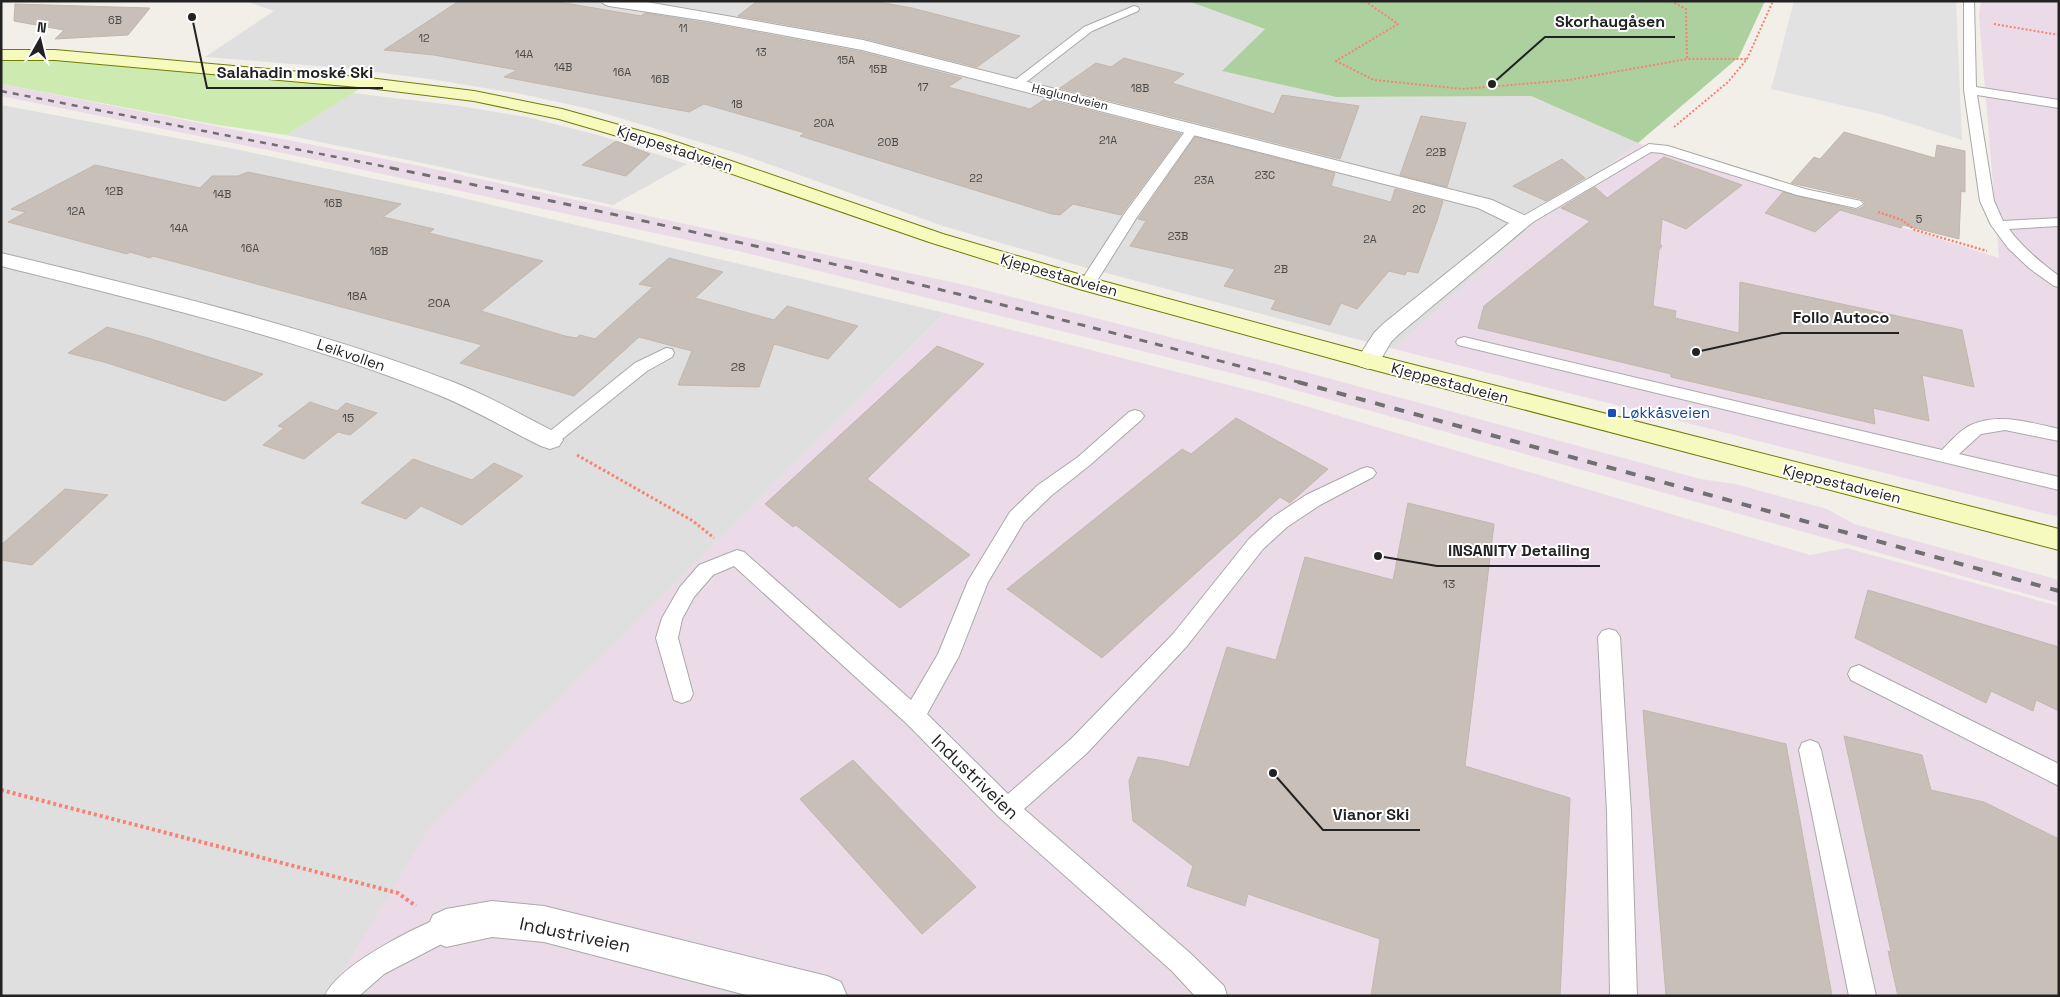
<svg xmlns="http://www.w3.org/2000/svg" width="2060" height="997" font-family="'Space Grotesk',sans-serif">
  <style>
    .residential { fill: #e0dfdf }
    .industrial { fill: #ebdbe8 }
    .grass { fill: #cdebb0 }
    .forest { fill: #add19e }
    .parking { fill: #e2e2e2 }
    .building { fill: #c7bfb8; stroke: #c4b6ab }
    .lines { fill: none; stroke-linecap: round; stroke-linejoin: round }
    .lane-casing { stroke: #a9a9a9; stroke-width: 2 }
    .street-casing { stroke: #a9a9a9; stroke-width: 2 }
    .secondary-casing { stroke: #707d05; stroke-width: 2 }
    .path-far3 { stroke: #fa8072; stroke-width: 2; stroke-dasharray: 2 2; stroke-linecap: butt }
    .path-far2 { stroke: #fa8072; stroke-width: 2.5; stroke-dasharray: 2 2; stroke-linecap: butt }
    .path-far1 { stroke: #fa8072; stroke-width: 3; stroke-dasharray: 2.5 2.5; stroke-linecap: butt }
    .path { stroke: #fa8072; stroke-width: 4; stroke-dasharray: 3 3; stroke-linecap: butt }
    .lane { fill: #fff; fill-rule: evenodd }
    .street { fill: #fff; fill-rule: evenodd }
    .secondary { fill: #f7fabf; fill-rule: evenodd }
    .rail-far2 { stroke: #707070; stroke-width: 2.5; stroke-dasharray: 6 6; stroke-linecap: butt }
    .rail-far1 { stroke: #707070; stroke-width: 3; stroke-dasharray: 8 8; stroke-linecap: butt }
    .rail { stroke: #707070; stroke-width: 4; stroke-dasharray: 10 10; stroke-linecap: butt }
    .transit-dot { fill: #1a4fb4; stroke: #fff; stroke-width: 2 }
    .labels { text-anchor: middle; stroke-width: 4; stroke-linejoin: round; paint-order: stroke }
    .far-number-label { font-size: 11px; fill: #4b4948 }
    .far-street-label { font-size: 12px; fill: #222; stroke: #fff }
    .number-label { font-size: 12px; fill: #4b4948 }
    .street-label { font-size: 15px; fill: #222; stroke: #fff }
    .transit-label { font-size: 15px; fill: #164399; stroke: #fff; text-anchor: start }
    .near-street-label { font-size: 18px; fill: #222; stroke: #fff }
    .leader { fill: none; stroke: #222; stroke-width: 2 }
    .callout-dot { fill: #222; stroke: #fff; stroke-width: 2 }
    .callout-label { font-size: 16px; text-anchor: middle; font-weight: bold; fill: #222; stroke: #fff; stroke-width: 4; stroke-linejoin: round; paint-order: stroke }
  </style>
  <rect width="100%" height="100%" fill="#f2efe9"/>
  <g class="residential">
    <polygon points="245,1 1188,1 1265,29 1223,71 1336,97 1531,96 1638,143 1536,222 1394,349 1087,268 943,226 743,155 590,109 521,94 437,80 344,68 205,57 274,11"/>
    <polygon points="352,93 453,105 527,117 598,135 687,164 613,205 432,165 286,135"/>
    <polygon points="1,105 235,149 450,195 945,313 430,828 328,996 1,996"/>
  </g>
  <g class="industrial">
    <polygon points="1981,1 2059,1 2059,517 1394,349 1536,222 1638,143 1999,258 1979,16"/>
    <polygon points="1,84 420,166 969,286 1264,361 1701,479 1735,484 1827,509 1854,524 2059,580 2059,603 1263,381 738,251 336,164 1,96"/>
    <polygon points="945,313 1268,395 1810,555 1846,548 2059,606 2059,996 328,996 429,828"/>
  </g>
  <polygon class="grass" points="1,55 369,83 286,135 218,125 1,84"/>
  <polygon class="forest" points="1188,1 1765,1 1739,57 1638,143 1531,96 1336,97 1222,71 1265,29"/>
  <polygon class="parking" points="1794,1 1956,1 1962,140 1880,114 1771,89"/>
  <g class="building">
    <polygon points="459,1 553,1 641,16 645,13 718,25 862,52 962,78 948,87 1030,109 1045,99 1181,134 1121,215 1073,204 1060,215 1052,214 800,136 805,133 704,104 689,112 504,77 517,70 434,55 384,50"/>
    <polygon points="757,1 873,1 912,8 1020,36 977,67 863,38 738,16"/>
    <polygon points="15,4 150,8 128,35 55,39 64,30 14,21"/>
    <polygon points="1124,58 1184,74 1172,83 1274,114 1282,95 1359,106 1340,159 1060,88 1096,63 1111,67"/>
    <polygon points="1421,116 1466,123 1447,187 1400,175"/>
    <polygon points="1844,132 1935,158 1937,145 1965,151 1965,192 1961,191 1959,239 1903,225 1901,228 1840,210 1815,232 1765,213 1783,192 1856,210 1864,206 1865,203 1861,199 1791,183 1814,157 1820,159"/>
    <polygon points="1195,137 1335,173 1331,186 1391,202 1395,189 1443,201 1437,221 1418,273 1407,271 1405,275 1389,271 1357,309 1341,303 1330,325 1271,309 1276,300 1224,286 1235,269 1130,246 1146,221 1138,219"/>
    <polygon points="616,141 650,154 626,176 582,165"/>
    <polygon points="1664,157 1742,185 1686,229 1662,219 1660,244 1662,246 1659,250 1653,306 1676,311 1675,318 1739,333 1740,282 1962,330 1974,387 1922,375 1929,421 1873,408 1875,424 1671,377 1671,374 1478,328 1484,306 1590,221 1561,208 1595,187 1607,198"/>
    <polygon points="1562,159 1585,178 1546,201 1513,186"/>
    <polygon points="95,165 200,188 212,176 238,176 248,172 401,204 383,217 434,229 429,233 543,261 481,311 565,336 576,338 580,335 595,339 653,287 639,284 669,258 723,272 695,298 774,320 787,306 858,326 828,359 774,344 759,387 678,385 692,351 639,337 574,396 460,363 482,345 153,256 150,258 130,252 127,254 8,222 26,212 11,209"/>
    <polygon points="107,327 148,338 263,374 225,401 104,362 68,353"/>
    <polygon points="937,346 984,364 867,479 970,555 900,608 796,525 793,527 765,504"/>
    <polygon points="310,402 337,411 346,403 377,413 350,435 338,432 304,459 263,445 284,428 278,426"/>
    <polygon points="1236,418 1328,469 1290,503 1280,497 1102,658 1007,589 1182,449 1191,454"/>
    <polygon points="413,459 472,480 494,463 523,476 462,525 421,506 406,519 361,503"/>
    <polygon points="65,489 108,495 32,565 1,560 1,545"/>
    <polygon points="1408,503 1494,524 1465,766 1570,798 1560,996 1371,996 1380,939 1248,894 1245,906 1187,886 1193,866 1133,821 1129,781 1138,757 1159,760 1189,767 1227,647 1276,660 1305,557 1393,580"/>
    <polygon points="1868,590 2059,647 2059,711 2036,700 2033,711 1991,691 1986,703 1855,638"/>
    <polygon points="1643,710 1786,744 1832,996 1666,996"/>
    <polygon points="1844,736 1922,755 1931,790 1984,802 2059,839 2059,996 1898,996 1888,951 1891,952"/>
    <polygon points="853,760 976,887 922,934 800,799"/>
  </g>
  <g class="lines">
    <defs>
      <g id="lane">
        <path d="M 1964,1 L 1974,1 L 1976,87 L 2059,100 L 2059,108 L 1977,95 L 1994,201 L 2003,221 L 2059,218 L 2059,226 L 2009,229 C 2023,248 2040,262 2059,276 L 2059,287 L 2054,286 L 2029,268 L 2008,248 L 1991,225 L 1980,201 L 1964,90 Z"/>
        <polygon points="1134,6 1138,7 1139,9 1138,11 1092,31 1021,86 1017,87 1011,83 1084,27"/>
        <polygon points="1193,125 1199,129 1137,217 1095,284 1092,287 1082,287 1079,284 1125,213 1189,126"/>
        <polygon points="1649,144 1668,146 1805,189 1861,201 1863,204 1856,208 1797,195 1662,153 1651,152 1528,225 1518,225 1516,222 1518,219"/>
        <path d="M 1464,337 L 1942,450 C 1950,442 1961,429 1971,425 C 1999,412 2031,423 2059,429 L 2059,441 L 2005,430 L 1981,434 L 1959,454 L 2059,477 L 2059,490 L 1458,345 L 1456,342 L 1458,339 Z"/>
        <polygon points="666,348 672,349 674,353 672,357 647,371 556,444 550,446 544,444 541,440 544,436 635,363"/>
        <polygon points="1135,410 1141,412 1144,416 1141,420 1090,465 1052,495 1024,522 988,582 959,656 927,714 1008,794 1071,739 1173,634 1249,539 1273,517 1306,495 1361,469 1367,467 1373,469 1376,473 1373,477 1320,505 1287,527 1263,549 1187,646 1087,753 1024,809 1190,953 1224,986 1227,996 1195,996 1172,971 999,817 906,723 734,566 713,575 694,597 682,619 678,638 693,694 690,700 682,703 674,700 656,638 662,618 680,587 699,565 737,550 744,552 911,700 938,654 968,581 1010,512 1038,485 1078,457 1129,412"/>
        <polygon points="1609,629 1616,631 1620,637 1631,812 1637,996 1610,996 1607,812 1598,637 1602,631"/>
        <polygon points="1859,665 2059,764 2059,786 1851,680 1848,674 1851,668"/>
        <polygon points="1810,740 1818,743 1821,750 1876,996 1849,996 1799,750 1802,743"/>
        <path d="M 446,915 L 455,919 L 459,928 L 455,937 L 384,974 L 359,996 L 325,996 C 338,965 414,928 446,915 Z"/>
      </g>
      <g id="street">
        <polygon points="601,1 641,1 863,40 1492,200 1530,218 1533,222 1399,334 1391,342 1377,366 1368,369 1359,366 1356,361 1374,333 1383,324 1509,223 1478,208 862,50 707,21 609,6 604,4"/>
        <path d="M 1,253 C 153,290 307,326 453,382 C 490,396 524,417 559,434 L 563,440 L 559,446 L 550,449 L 541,446 C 506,429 472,408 436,394 C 296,338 148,303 1,266 Z"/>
        <polygon points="492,901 544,906 827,976 841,982 847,996 750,996 544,942 492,937 446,947 433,941 427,928 433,915 446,909"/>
      </g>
      <polygon id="secondary" points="1,50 55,50 369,78 474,91 562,109 662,137 943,234 1095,279 1375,355 2059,529 2059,550 1359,366 1079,289 929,242 648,145 559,119 474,101 369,88 55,60 1,60"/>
    </defs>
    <use href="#lane" class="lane-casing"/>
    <use href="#street" class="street-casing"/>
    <use href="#secondary" class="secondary-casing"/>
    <g class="path-far3">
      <polyline points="1365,1 1398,24 1336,61 1374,80 1463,89 1569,80 1687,59 1747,59"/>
      <polyline points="1671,1 1686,9 1687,59"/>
      <polyline points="1994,24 2059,35"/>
      <polyline points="1674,127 1728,82 1747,59 1773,1"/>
    </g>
    <polyline class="path-far2" points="1878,212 1902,220 1915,230 1987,251"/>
    <polyline class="path-far1" points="577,455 693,521 714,538"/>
    <polyline class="path" points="1,790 398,893 416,906"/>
    <use href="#lane" class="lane"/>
    <use href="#street" class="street"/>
    <use href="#secondary" class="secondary"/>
    <polyline class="rail-far2" points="1,91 397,169"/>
    <path class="rail-far1" d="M 391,168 C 697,229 1001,301 1302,383"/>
    <polyline class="rail" points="1298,382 2059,591"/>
  </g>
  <rect class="transit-dot" x="1607" y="408" width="10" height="10" rx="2.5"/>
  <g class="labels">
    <g class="far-number-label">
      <text x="115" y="24">6B</text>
      <text x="683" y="32">11</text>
      <text x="424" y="42">12</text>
      <text x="761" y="56">13</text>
      <text x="524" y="58">14A</text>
      <text x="846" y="64">15A</text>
      <text x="563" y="71">14B</text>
      <text x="878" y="73">15B</text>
      <text x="622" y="76">16A</text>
      <text x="660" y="83">16B</text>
      <text x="923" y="91">17</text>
      <text x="1140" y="92">18B</text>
      <text x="737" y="108">18</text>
      <text x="824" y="127">20A</text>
      <text x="1108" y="144">21A</text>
      <text x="888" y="146">20B</text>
      <text x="1436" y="156">22B</text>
      <text x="1265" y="179">23C</text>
      <text x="976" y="182">22</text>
      <text x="1204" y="184">23A</text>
      <text x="114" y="195">12B</text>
      <text x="222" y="198">14B</text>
      <text x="333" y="207">16B</text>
      <text x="1419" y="213">2C</text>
      <text x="76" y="215">12A</text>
      <text x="1919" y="223">5</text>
      <text x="179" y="232">14A</text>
      <text x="1178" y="240">23B</text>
      <text x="1370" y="243">2A</text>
      <text x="250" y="252">16A</text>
      <text x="379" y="255">18B</text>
      <text x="1281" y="273">2B</text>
    </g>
    <g class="far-street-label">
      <text transform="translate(1070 97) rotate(14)" y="4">Haglundveien</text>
    </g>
    <g class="number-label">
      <text x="357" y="300">18A</text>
      <text x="439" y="307">20A</text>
      <text x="738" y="371">28</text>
      <text x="348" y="422">15</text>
      <text x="1449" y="588">13</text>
    </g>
    <g class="street-label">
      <text transform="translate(675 149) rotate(18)" y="5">Kjeppestadveien</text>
      <text transform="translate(1059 275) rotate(16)" y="5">Kjeppestadveien</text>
      <text transform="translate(351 355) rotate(19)" y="5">Leikvollen</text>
      <text transform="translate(1450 383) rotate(15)" y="5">Kjeppestadveien</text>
      <text transform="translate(1842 484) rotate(14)" y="5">Kjeppestadveien</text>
    </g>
    <g class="transit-label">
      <text x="1622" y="418">Løkkåsveien</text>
    </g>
    <g class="near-street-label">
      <text transform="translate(975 777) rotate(44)" y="6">Industriveien</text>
      <text transform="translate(575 935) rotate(12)" y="6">Industriveien</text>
    </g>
  </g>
  <path class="leader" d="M1492 84L1545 37H1675M192 17L207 88H383M1696 352L1782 333H1899M1378 556L1437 566H1600M1273 773L1323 830H1420"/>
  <g class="callout-dot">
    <circle cx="1492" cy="84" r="5"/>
    <circle cx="192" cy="17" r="5"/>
    <circle cx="1696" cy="352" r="5"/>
    <circle cx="1378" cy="556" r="5"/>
    <circle cx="1273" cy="773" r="5"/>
  </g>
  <g class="callout-label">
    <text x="1610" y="27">Skorhaugåsen</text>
    <text x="295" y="78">Salahadin moské Ski</text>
    <text x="1841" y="323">Follo Autoco</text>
    <text x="1519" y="556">INSANITY Detailing</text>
    <text x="1371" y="820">Vianor Ski</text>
  </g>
  <rect width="2060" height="997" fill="none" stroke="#222222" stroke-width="5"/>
  <g transform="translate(40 40) rotate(8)" stroke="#ffffff" stroke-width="4" paint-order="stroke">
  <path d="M0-4L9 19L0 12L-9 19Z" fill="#222222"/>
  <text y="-8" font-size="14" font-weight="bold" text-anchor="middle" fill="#222222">N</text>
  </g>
</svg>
